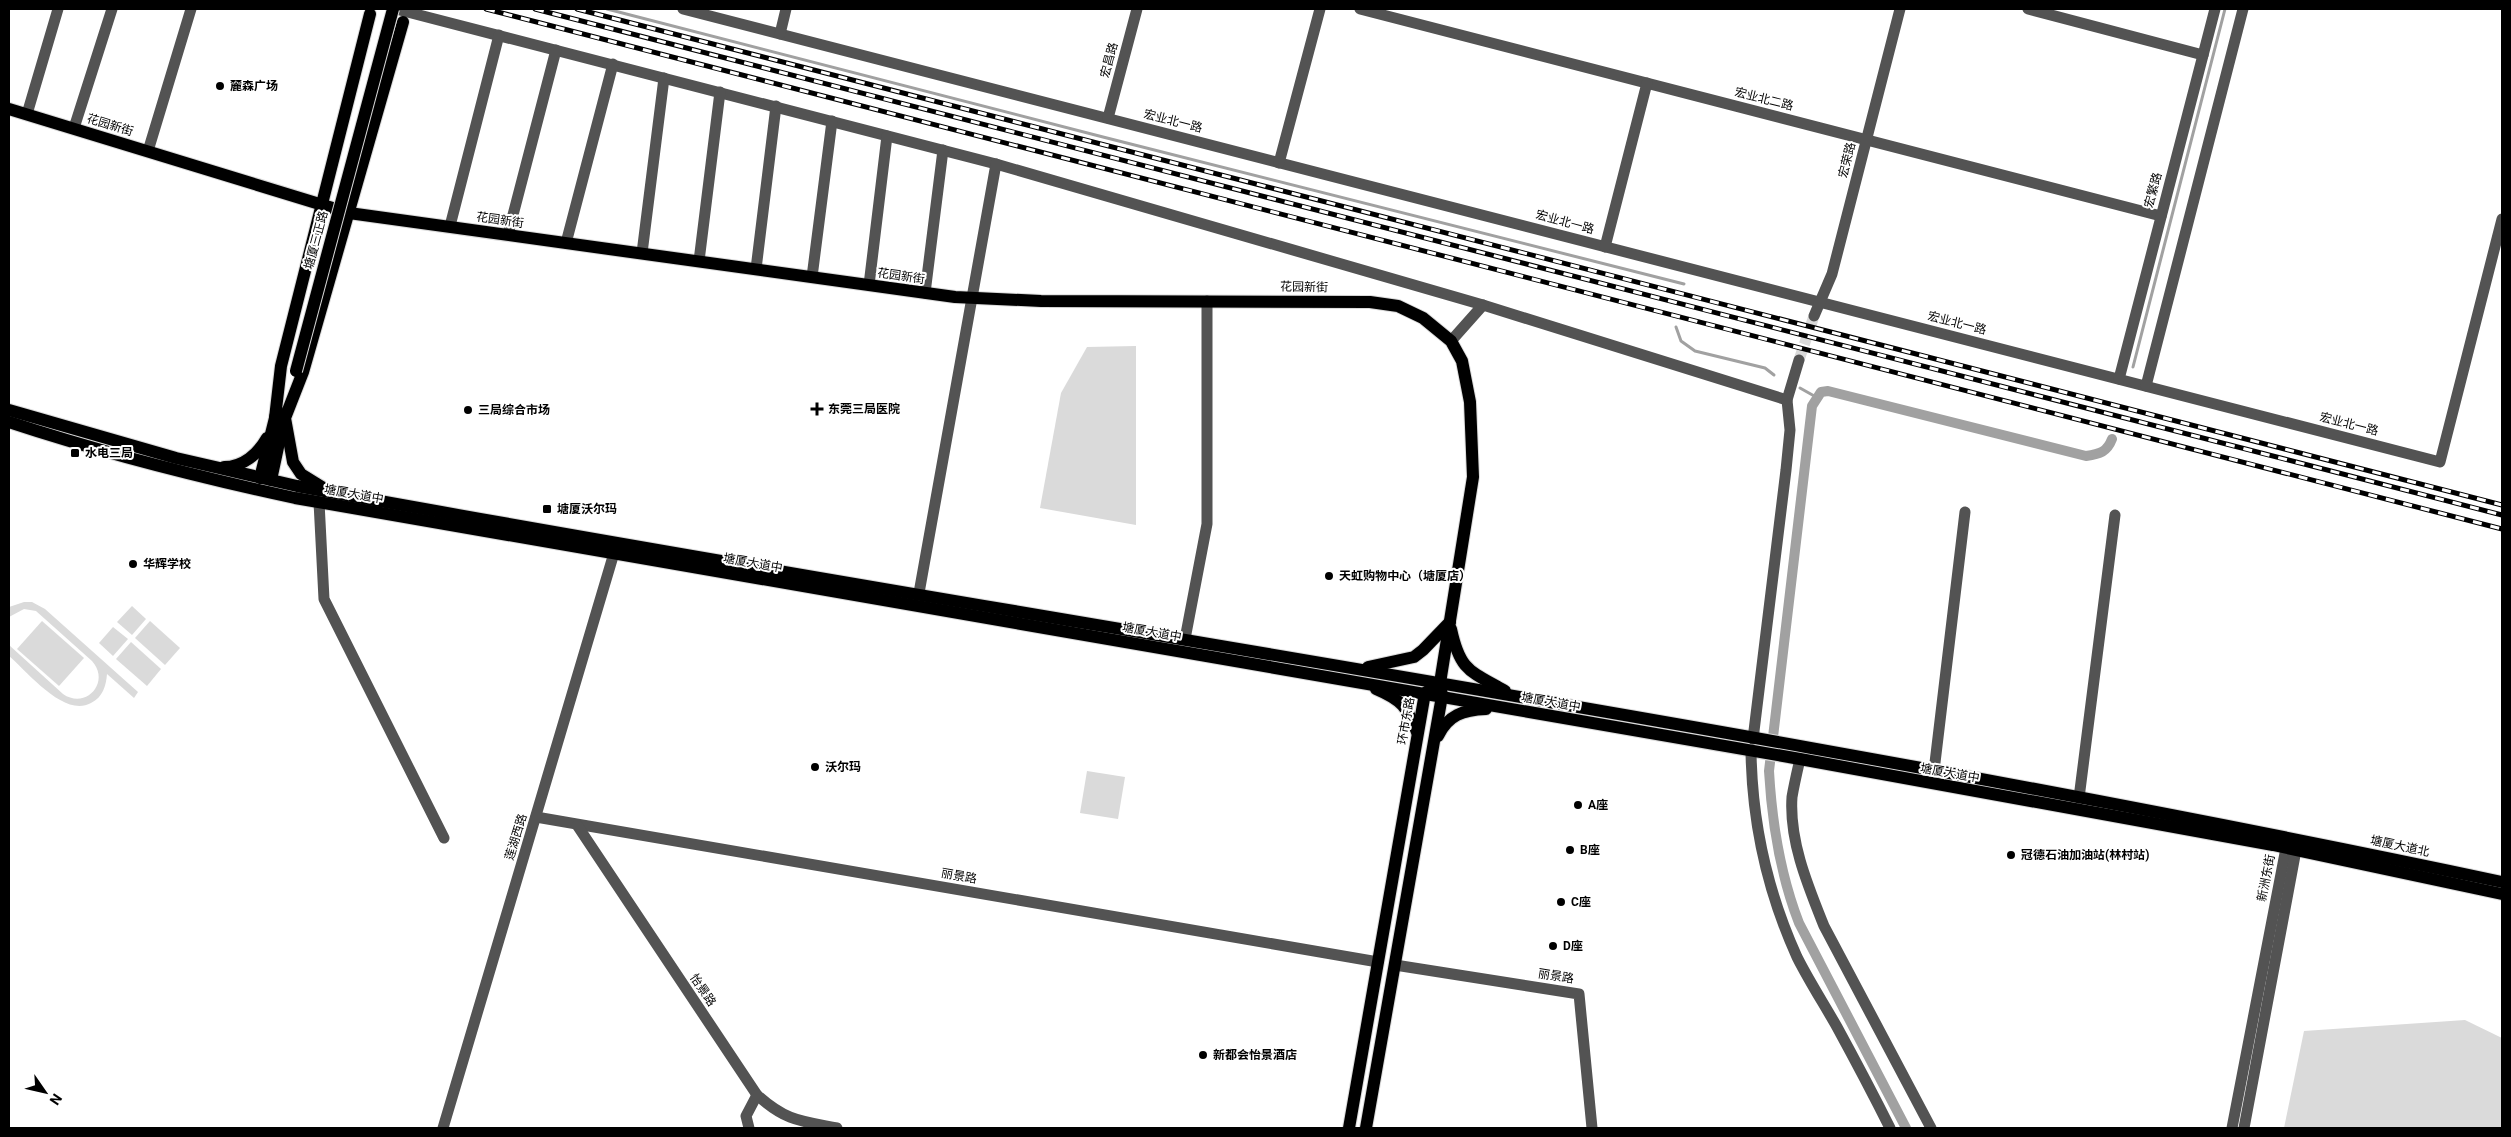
<svg xmlns="http://www.w3.org/2000/svg" width="2511" height="1137" font-family="Roboto,'Noto Sans SC',sans-serif">
  <style>
    .green { fill: #dadada }
    .lines { fill: none; stroke-linecap: round; stroke-linejoin: round }
    .stream { stroke: #a1a1a1; stroke-width: 3 }
    .canal { stroke: #a1a1a1; stroke-width: 10 }
    .minor-tunnel { stroke: #d9d9d9; stroke-width: 11; stroke-dasharray: 11 5.5; stroke-linecap: butt }
    .major-casing { stroke: #dbdbdb; stroke-width: 14 }
    .minor { stroke: #535353; stroke-width: 11 }
    .major { stroke: #000; stroke-width: 12 }
    .rail-casing { stroke: #000; stroke-width: 5 }
    .rail { stroke: #fff; stroke-width: 3; stroke-dasharray: 9; stroke-linecap: butt }
    .major-bridge-casing { stroke: #dbdbdb; stroke-width: 14; stroke-linecap: butt }
    .major-bridge { stroke: #000; stroke-width: 12 }
    .poi-dot { fill: #000; stroke: #fff; stroke-width: 2 }
    .labels { text-anchor: middle; stroke-width: 4; stroke-linejoin: round; paint-order: stroke }
    .street-label { font-size: 12px; fill: #000; stroke: #fff }
    .poi-label { font-size: 12px; font-weight: bold; fill: #000; stroke: #fff; text-anchor: start }
  </style>
  <rect width="100%" height="100%" fill="#fff"/>
  <g class="green">
    <polygon points="1136,346 1136,525 1040,508 1061,393 1087,347"/>
    <path d="M 24,602 L 32,602 L 45,609 L 138,692 L 134,698 L 107,674 C 106,686 103,697 91,703 C 64,718 28,672 9,656 L 9,645 L 63,694 C 86,710 111,682 92,661 L 36,611 L 24,609 L 9,617 L 9,607 Z"/>
    <polygon points="132,606 146,619 132,635 117,622"/>
    <polygon points="42,621 84,658 59,686 17,649"/>
    <polygon points="150,621 180,648 165,665 135,638"/>
    <polygon points="113,627 128,639 113,656 99,643"/>
    <polygon points="131,642 161,669 147,686 116,659"/>
    <polygon points="1087,771 1125,777 1118,819 1080,813"/>
    <polygon points="2465,1020 2502,1038 2502,1128 2284,1128 2304,1031"/>
  </g>
  <g class="lines">
    <g class="stream">
      <polyline points="607,9 1103,137 1684,284"/>
      <polyline points="1676,327 1681,341 1695,351 1765,368 1774,375"/>
      <polyline points="2133,367 2225,9"/>
      <polyline points="1800,388 1816,397"/>
    </g>
    <path class="canal" d="M 1906,1128 L 1799,923 C 1780,874 1772,824 1769,771 L 1812,406 L 1821,392 L 1828,391 L 2086,456 C 2100,454 2107,452 2112,439"/>
    <polyline class="minor-tunnel" points="1799,360 1814,316"/>
    <defs>
      <g id="major">
        <polyline points="9,109 349,213 955,297 1041,301 1370,302 1398,306 1423,318 1451,341 1462,361 1470,402 1473,477 1440,683 1442,696 1366,1128"/>
        <path d="M 9,410 L 176,458 L 297,486 C 1032,621 1772,727 2502,882"/>
        <polyline points="275,418 281,366 370,14"/>
        <path d="M 9,422 C 103,453 198,477 295,498 L 1800,759 L 2273,845 L 2502,894"/>
        <path d="M 224,467 C 243,467 258,454 267,438"/>
        <polyline points="260,478 277,410"/>
        <polyline points="271,480 283,424"/>
        <polyline points="322,487 301,474 293,462 285,418 303,372 403,22"/>
        <path d="M 1451,629 C 1460,671 1470,671 1505,691"/>
        <polyline points="1368,667 1414,657 1423,650 1450,622"/>
        <path d="M 1376,689 C 1402,700 1407,707 1417,732"/>
        <path d="M 1438,736 C 1448,715 1463,710 1486,709"/>
        <polyline points="1349,1128 1425,693 1431,689"/>
      </g>
    </defs>
    <use href="#major" class="major-casing"/>
    <g class="minor">
      <polyline points="396,9 996,164 1483,305 1787,400"/>
      <polyline points="683,9 2440,462 2502,219"/>
      <polyline points="1360,9 2161,216"/>
      <polyline points="2028,9 2203,55"/>
      <polyline points="780,34 786,9"/>
      <polyline points="27,114 58,9"/>
      <polyline points="1108,118 1137,9"/>
      <polyline points="74,128 112,9"/>
      <polyline points="148,151 191,9"/>
      <polyline points="1279,163 1320,9"/>
      <polyline points="450,226 499,35"/>
      <polyline points="508,234 556,50"/>
      <polyline points="566,243 613,64"/>
      <polyline points="1605,247 1647,83"/>
      <polyline points="642,253 664,78"/>
      <polyline points="699,261 720,92"/>
      <polyline points="756,269 776,106"/>
      <polyline points="812,277 832,121"/>
      <polyline points="869,285 887,136"/>
      <polyline points="925,293 943,150"/>
      <polyline points="1814,316 1832,274 1900,9"/>
      <polyline points="1451,341 1483,305"/>
      <polyline points="2119,379 2215,9"/>
      <polyline points="2146,386 2243,9"/>
      <polyline points="319,502 324,599 444,838"/>
      <polyline points="919,593 996,164"/>
      <polyline points="1185,639 1207,524 1207,301"/>
      <polyline points="1753,739 1786,470 1790,430 1787,400 1799,360"/>
      <path d="M 1751,751 C 1752,822 1768,893 1797,957 C 1809,981 1824,1004 1837,1027 C 1855,1060 1873,1094 1890,1128"/>
      <path d="M 1800,759 C 1797,772 1794,785 1792,797 C 1789,841 1808,886 1824,926 L 1931,1128"/>
      <polyline points="1934,771 1965,512"/>
      <polyline points="2079,798 2115,515"/>
      <polyline points="536,817 1378,962"/>
      <path d="M 577,825 L 757,1095 C 786,1121 800,1121 837,1128"/>
      <polyline points="1395,965 1579,994 1592,1128"/>
      <polyline points="443,1128 614,553"/>
      <polyline points="749,1128 746,1116 757,1095"/>
      <polyline points="2232,1128 2286,848 2291,841"/>
      <polyline points="2244,1128 2296,850 2294,842"/>
    </g>
    <use href="#major" class="major"/>
    <defs>
      <g id="rail">
        <polyline points="486,9 2502,529"/>
        <polyline points="535,9 2502,515"/>
        <polyline points="577,9 2502,505"/>
      </g>
    </defs>
    <use href="#rail" class="rail-casing"/>
    <use href="#rail" class="rail"/>
    <defs>
      <polyline id="major-bridge" points="296,371 393,9"/>
    </defs>
    <use href="#major-bridge" class="major-bridge-casing"/>
    <use href="#major-bridge" class="major-bridge"/>
  </g>
  <g class="poi-dot">
    <circle cx="220" cy="86" r="5"/>
    <path d="M814.5 401.5h5v5h5v5h-5v5h-5v-5h-5v-5h5z"/>
    <circle cx="468" cy="410" r="5"/>
    <rect x="70" y="448" width="10" height="10" rx="2.5"/>
    <rect x="542" y="504" width="10" height="10" rx="2.5"/>
    <circle cx="133" cy="564" r="5"/>
    <circle cx="1329" cy="576" r="5"/>
    <circle cx="815" cy="767" r="5"/>
    <circle cx="1578" cy="805" r="5"/>
    <circle cx="1570" cy="850" r="5"/>
    <circle cx="2011" cy="855" r="5"/>
    <circle cx="1561" cy="902" r="5"/>
    <circle cx="1553" cy="946" r="5"/>
    <circle cx="1203" cy="1055" r="5"/>
  </g>
  <g class="labels">
    <g class="street-label">
      <text transform="translate(1109 60) rotate(-75)" y="4">宏昌路</text>
      <text transform="translate(1764 99) rotate(14)" y="4">宏业北二路</text>
      <text transform="translate(1173 121) rotate(14)" y="4">宏业北一路</text>
      <text transform="translate(110 125) rotate(17)" y="4">花园新街</text>
      <text transform="translate(1847 160) rotate(-76)" y="4">宏荣路</text>
      <text transform="translate(2153 190) rotate(-75)" y="4">宏繁路</text>
      <text transform="translate(500 220) rotate(8)" y="4">花园新街</text>
      <text transform="translate(1565 222) rotate(15)" y="4">宏业北一路</text>
      <text transform="translate(316 240) rotate(-75)" y="4">塘厦三正路</text>
      <text transform="translate(901 276) rotate(8)" y="4">花园新街</text>
      <text transform="translate(1304 287) rotate(1)" y="4">花园新街</text>
      <text transform="translate(1957 323) rotate(14)" y="4">宏业北一路</text>
      <text transform="translate(2349 424) rotate(14)" y="4">宏业北一路</text>
      <text transform="translate(354 494) rotate(10)" y="4">塘厦大道中</text>
      <text transform="translate(753 563) rotate(10)" y="4">塘厦大道中</text>
      <text transform="translate(1152 632) rotate(10)" y="4">塘厦大道中</text>
      <text transform="translate(1551 702) rotate(10)" y="4">塘厦大道中</text>
      <text transform="translate(1406 721) rotate(-80)" y="4">环市东路</text>
      <text transform="translate(1950 773) rotate(10)" y="4">塘厦大道中</text>
      <text transform="translate(516 837) rotate(-73)" y="4">莲湖西路</text>
      <text transform="translate(2400 846) rotate(12)" y="4">塘厦大道北</text>
      <text transform="translate(959 876) rotate(10)" y="4">丽景路</text>
      <text transform="translate(2266 878) rotate(-79)" y="4">新洲东街</text>
      <text transform="translate(1556 976) rotate(9)" y="4">丽景路</text>
      <text transform="translate(703 990) rotate(56)" y="4">怡景路</text>
    </g>
    <g class="poi-label">
      <text x="230" y="90">麓森广场</text>
      <text x="828" y="413">东莞三局医院</text>
      <text x="478" y="414">三局综合市场</text>
      <text x="85" y="457">水电三局</text>
      <text x="557" y="513">塘厦沃尔玛</text>
      <text x="143" y="568">华辉学校</text>
      <text x="1339" y="580">天虹购物中心（塘厦店）</text>
      <text x="825" y="771">沃尔玛</text>
      <text x="1588" y="809">A座</text>
      <text x="1580" y="854">B座</text>
      <text x="2021" y="859">冠德石油加油站(林村站)</text>
      <text x="1571" y="906">C座</text>
      <text x="1563" y="950">D座</text>
      <text x="1213" y="1059">新都会怡景酒店</text>
    </g>
  </g>
  <rect width="2511" height="1137" fill="none" stroke="#000000" stroke-width="20"/>
  <g transform="translate(45 1092) rotate(124)" stroke="#ffffff" stroke-width="4" paint-order="stroke">
  <path d="M0-4L9 19L0 12L-9 19Z" fill="#000000"/>
  <text y="-8" font-size="14" font-weight="bold" text-anchor="middle" fill="#000000">N</text>
  </g>
</svg>
